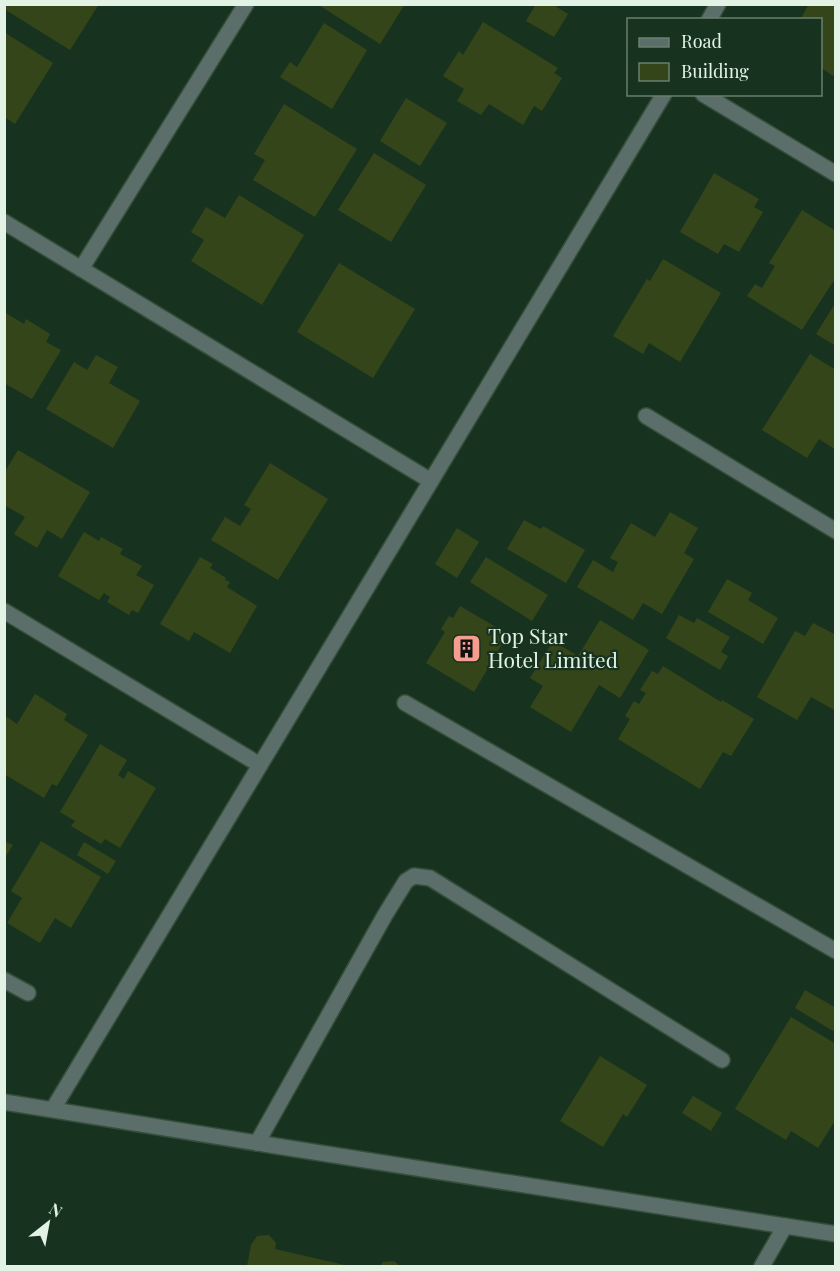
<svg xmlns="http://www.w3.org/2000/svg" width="840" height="1271" font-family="'Playfair Display',serif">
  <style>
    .building { fill: #344519 }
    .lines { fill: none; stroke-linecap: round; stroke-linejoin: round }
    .minor-casing { stroke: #334e3b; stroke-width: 18 }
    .minor { stroke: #5c6e69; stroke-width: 15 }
    .labels { text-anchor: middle; stroke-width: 4.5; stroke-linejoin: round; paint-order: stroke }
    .poi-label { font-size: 21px; fill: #e2f3e6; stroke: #17331f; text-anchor: start }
  </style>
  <rect width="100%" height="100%" fill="#17331f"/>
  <g class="building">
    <polygon points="6,4 99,4 70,50 4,9"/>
    <polygon points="317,4 405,4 380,44"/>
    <polygon points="536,4 552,4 568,14 554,37 526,21"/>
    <polygon points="809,4 836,4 836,72 833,76 820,67 820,20 800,20"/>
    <polygon points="483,22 558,68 554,73 562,78 542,111 534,106 523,125 489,104 481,115 457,101 464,89 443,76 459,51 463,55"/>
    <polygon points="324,23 367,50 332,109 280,77 290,62 297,67"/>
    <polygon points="4,32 53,63 15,124 4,117"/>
    <polygon points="406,98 447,123 420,166 380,141"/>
    <polygon points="284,104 357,149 315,217 253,180 265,160 254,154"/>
    <polygon points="374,153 426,185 391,242 338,210"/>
    <polygon points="714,173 759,199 754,207 763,212 739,252 724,244 718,254 680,232"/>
    <polygon points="239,195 304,235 262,305 191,261 204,240 191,232 206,207 225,218"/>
    <polygon points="802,210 836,231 836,277 802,330 747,296 755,284 762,288 775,266 769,263"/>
    <polygon points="663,259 721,293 680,362 649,343 643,354 613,336 647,279 650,281"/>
    <polygon points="339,263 415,309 373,378 297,332"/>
    <polygon points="836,302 836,346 816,334"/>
    <polygon points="4,312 24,324 26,319 50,334 46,342 61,350 32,399 4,383"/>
    <polygon points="810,354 836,370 836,450 819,439 807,458 762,430"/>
    <polygon points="96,355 118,367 109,383 140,401 113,448 46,409 74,362 87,370"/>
    <polygon points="18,450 90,492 62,539 47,530 37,548 14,534 25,517 4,505 4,473"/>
    <polygon points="270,463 328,499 278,580 211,540 225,517 240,526 251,509 244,505"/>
    <polygon points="670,512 698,528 684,553 694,559 662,614 643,603 633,620 577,587 593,560 613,572 618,562 610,558 631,523 655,537"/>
    <polygon points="524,520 541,529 543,526 585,550 566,583 507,549"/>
    <polygon points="457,528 479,542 457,578 435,564"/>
    <polygon points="84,532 99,541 101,537 123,549 120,554 142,566 136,575 154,585 138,613 132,610 129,615 107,602 110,597 104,593 99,600 58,576"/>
    <polygon points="200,557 213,564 210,568 226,578 225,580 230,582 227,587 257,606 230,653 194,632 189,641 160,624"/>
    <polygon points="486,557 548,595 532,621 470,582"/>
    <polygon points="727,579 752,593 748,600 778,618 763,644 708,612"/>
    <polygon points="460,606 508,634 474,692 426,663 445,632 441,629 449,616 453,618"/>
    <polygon points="679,615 694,623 697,618 730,637 721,652 728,656 720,670 666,638"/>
    <polygon points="600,620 649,650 620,698 599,685 571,732 530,707 543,686 530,678 553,641 578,656"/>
    <polygon points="813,623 836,635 836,711 811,697 797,720 757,697 795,631 805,636"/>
    <polygon points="663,666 721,702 722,700 754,719 731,756 723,752 700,789 618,739 630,719 625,716 634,701 639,704 646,693 640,690 652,671 658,674"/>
    <polygon points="35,694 67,714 64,720 88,735 57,786 52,784 44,798 4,774 4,721 7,717 17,724"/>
    <polygon points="100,744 127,760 118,775 124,779 128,771 156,788 120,848 105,839 101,844 71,826 75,821 60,812"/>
    <polygon points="4,841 13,845 4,859"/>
    <polygon points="41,841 101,877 71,928 55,918 40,943 7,923 22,898 11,891"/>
    <polygon points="84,842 116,861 108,874 77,855"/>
    <polygon points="805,990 836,1008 836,1027 833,1031 795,1008"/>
    <polygon points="791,1017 836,1044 836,1119 818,1148 791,1131 786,1140 735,1109"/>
    <polygon points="600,1056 647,1085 627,1117 623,1114 603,1147 560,1121"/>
    <polygon points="693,1096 722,1113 711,1131 682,1113"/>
    <polygon points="269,1235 276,1243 275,1249 349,1266 247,1266 251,1245 257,1236"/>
    <polygon points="394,1261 400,1266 380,1266 383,1262"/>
  </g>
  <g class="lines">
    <defs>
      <g id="minor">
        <polyline points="709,20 718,4"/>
        <polyline points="703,94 836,174"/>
        <polyline points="4,222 431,481"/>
        <polyline points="81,269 246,4"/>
        <polyline points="646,416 836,531"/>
        <polyline points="4,611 260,765"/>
        <polyline points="405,703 836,951"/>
        <polyline points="4,980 28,993"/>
        <polyline points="4,1102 276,1146 836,1234"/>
        <polyline points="53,1109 664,94"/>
        <polyline points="257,1143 385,915 406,881 414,876 430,878 722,1060"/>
        <polyline points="762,1266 785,1226"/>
      </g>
    </defs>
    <use href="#minor" class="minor-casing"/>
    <use href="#minor" class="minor"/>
  </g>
  <defs>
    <symbol id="building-square" viewBox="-11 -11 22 22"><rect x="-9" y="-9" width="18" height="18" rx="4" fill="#f59d8f" stroke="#17331f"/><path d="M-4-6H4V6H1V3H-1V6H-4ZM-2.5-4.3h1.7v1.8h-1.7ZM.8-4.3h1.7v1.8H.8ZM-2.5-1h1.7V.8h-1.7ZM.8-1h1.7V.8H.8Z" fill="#111"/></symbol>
  </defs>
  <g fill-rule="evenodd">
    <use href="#building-square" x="450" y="632" width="33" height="33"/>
  </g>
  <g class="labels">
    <g class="poi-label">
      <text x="488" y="644">Top Star<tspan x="488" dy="24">Hotel Limited</tspan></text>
    </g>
  </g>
  <rect width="840" height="1271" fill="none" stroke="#e2f3e6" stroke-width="12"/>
  <rect x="627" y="18" width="195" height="78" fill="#17331f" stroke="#68806f" stroke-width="1.5"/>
  <rect x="639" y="38" width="30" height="9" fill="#5c6e69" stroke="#68806f" stroke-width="1.5"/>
  <text x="681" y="48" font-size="18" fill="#e2f3e6">Road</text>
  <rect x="639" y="63" width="30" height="18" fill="#344519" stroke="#68806f" stroke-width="1.5"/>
  <text x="681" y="78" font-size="18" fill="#e2f3e6">Building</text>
  <g transform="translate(48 1223) rotate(31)" stroke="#17331f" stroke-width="4.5" paint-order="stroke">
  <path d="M0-4.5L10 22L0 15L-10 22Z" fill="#e2f3e6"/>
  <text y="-9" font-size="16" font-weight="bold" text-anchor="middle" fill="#e2f3e6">N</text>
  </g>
</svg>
